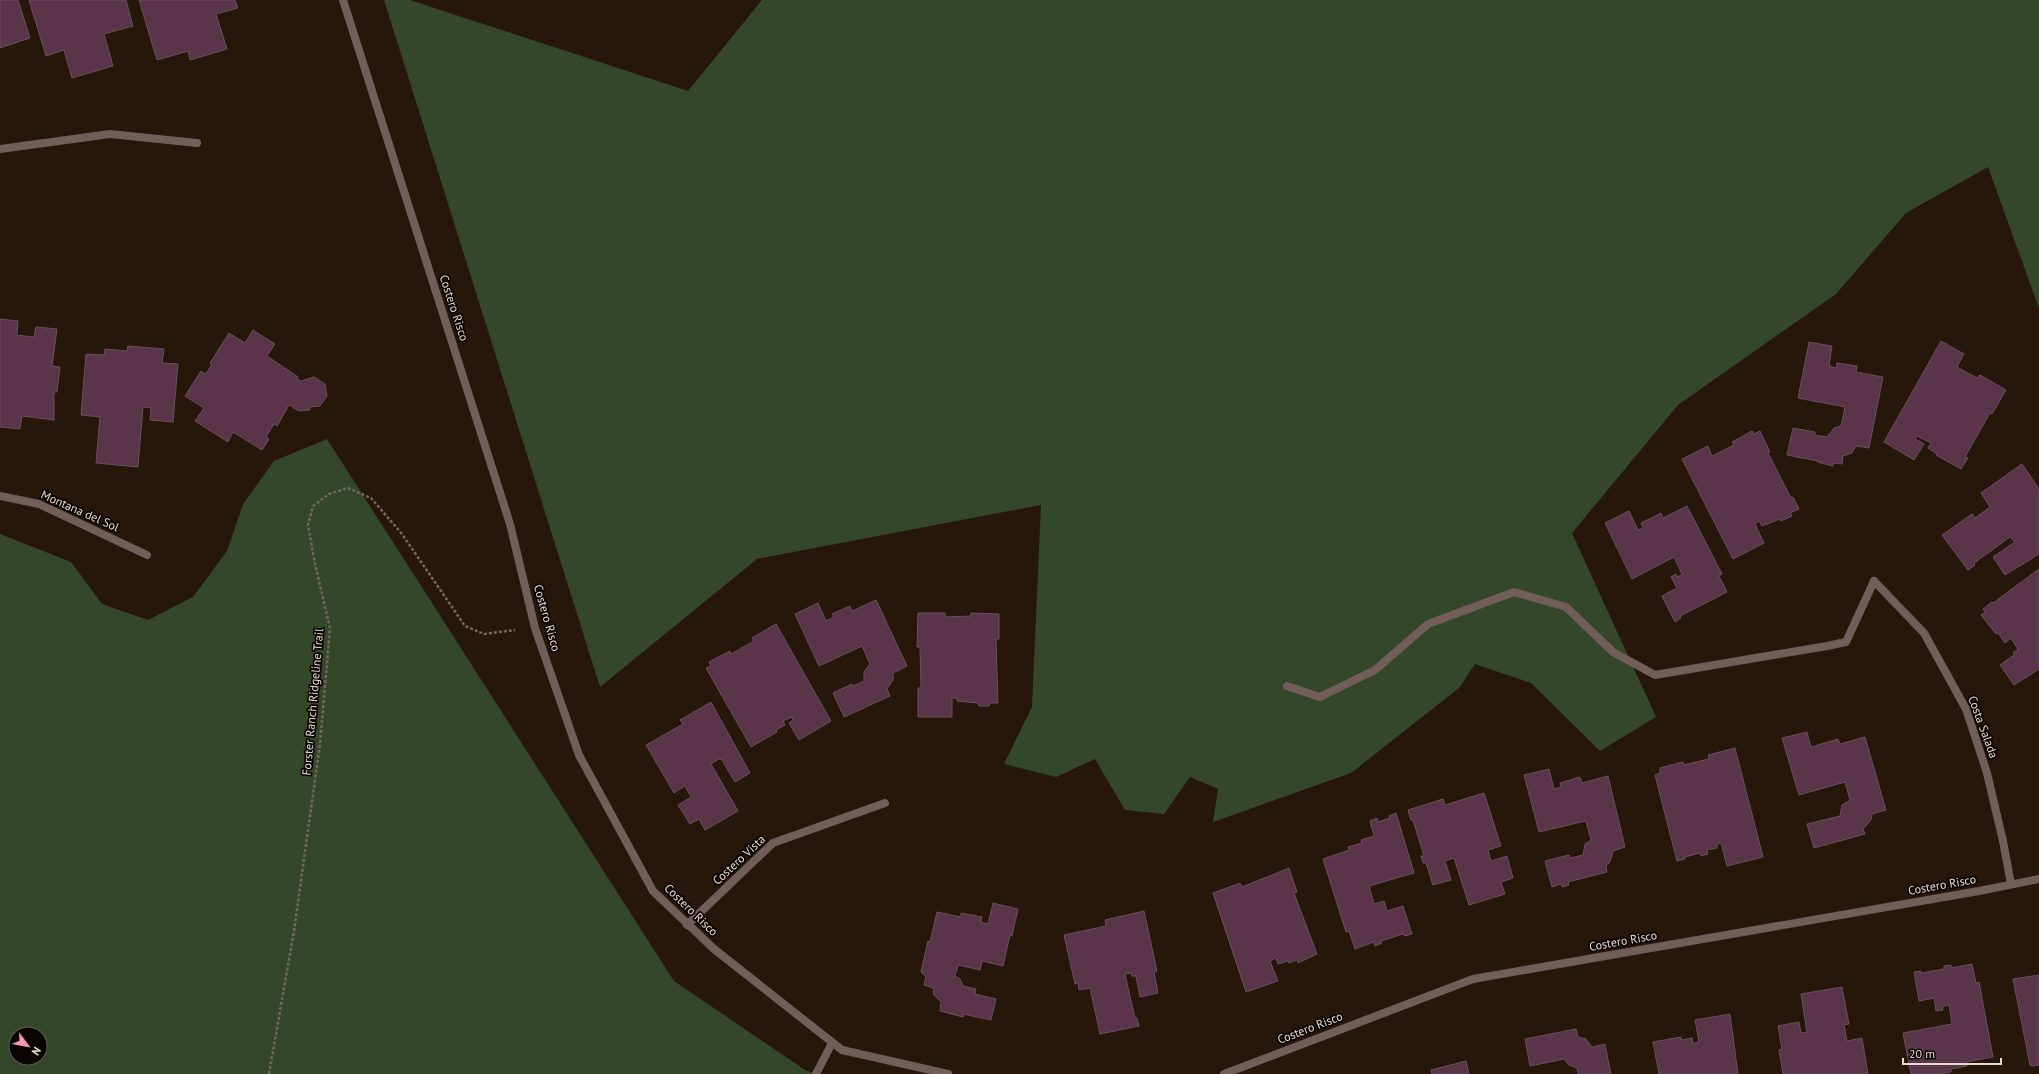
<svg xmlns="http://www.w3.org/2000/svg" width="2039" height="1074" font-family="'PT Sans',sans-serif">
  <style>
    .green { fill: #344829; fill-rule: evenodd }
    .building { fill: #5a3449; stroke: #67515d }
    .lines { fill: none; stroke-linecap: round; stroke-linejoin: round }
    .path { stroke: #76675d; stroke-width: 2.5; stroke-dasharray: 3 2; stroke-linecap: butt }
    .lane { stroke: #725e58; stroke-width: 8 }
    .street { stroke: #725e58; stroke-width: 8 }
    .labels { text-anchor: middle; stroke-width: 3.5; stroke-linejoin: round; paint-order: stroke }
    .street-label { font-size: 12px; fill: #e7dbd2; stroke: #0a0502 }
  </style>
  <rect width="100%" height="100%" fill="#27160a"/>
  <g class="green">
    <polygon points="384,0 410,0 688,91 762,0 2039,0 2039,308 1988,167 1906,213 1836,294 1678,405 1572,533 1656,717 1600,751 1531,683 1475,664 1459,688 1351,773 1213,822 1218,789 1190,777 1164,814 1125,810 1095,759 1056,777 1004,764 1032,707 1041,505 757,559 600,687"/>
    <path d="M 327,439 L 674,981 L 805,1070 L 816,1074 L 0,1074 L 0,534 L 71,562 L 102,604 L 148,620 L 193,597 L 227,551 L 243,504 L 274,461 ZM 16,1034 L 40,1034 L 40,1058 L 16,1058 Z"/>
  </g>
  <g class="building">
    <polygon points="0,0 18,0 30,38 0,48"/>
    <polygon points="29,0 126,0 133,26 104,34 113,66 72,78 64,50 46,56"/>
    <polygon points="139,0 235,0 238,8 216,14 227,49 190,60 188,51 157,60"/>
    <polygon points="0,319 18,321 17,335 34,337 36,327 57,329 52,366 60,367 57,392 54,392 54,420 22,416 20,429 0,427"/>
    <polygon points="253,330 275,344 267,356 298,377 297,379 301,381 314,377 325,384 327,396 320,406 310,407 310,410 299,411 289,405 277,426 274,424 266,437 269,439 262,450 233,432 228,442 195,421 204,408 185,396 201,371 206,374 212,364 210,363 229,333 245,343"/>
    <polygon points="1941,341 1964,354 1957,367 1977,378 1980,375 2006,390 1992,414 1990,413 1965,457 1968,458 1961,469 1936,455 1937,454 1928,448 1931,443 1917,436 1915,439 1924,444 1914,460 1884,442"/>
    <polygon points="1809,342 1832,346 1829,366 1836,368 1837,363 1857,366 1856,372 1883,377 1869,448 1856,446 1852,453 1843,456 1842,464 1833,463 1833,466 1817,462 1818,461 1787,455 1793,428 1815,432 1815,435 1827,437 1834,428 1841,426 1845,407 1798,398"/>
    <polygon points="128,346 164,349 162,363 178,364 173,422 150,420 151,408 143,407 138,467 96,463 100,417 81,415 86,354 104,355 105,349 127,351"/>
    <polygon points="1752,431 1754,434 1760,431 1770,452 1768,453 1791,498 1793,497 1799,509 1790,513 1792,516 1781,521 1780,519 1762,526 1759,521 1755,524 1764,543 1733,559 1682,459 1708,446 1712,456 1734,445 1732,442"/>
    <polygon points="2022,464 2039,489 2039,554 2005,575 1993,557 2015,542 2010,537 1974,563 1975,565 1968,570 1942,535 1972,514 1975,518 1990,507 1981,493"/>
    <polygon points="1687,506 1722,574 1719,576 1727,592 1680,616 1681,618 1675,622 1662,596 1677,588 1671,577 1676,574 1678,577 1682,574 1674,557 1632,579 1605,523 1629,511 1638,530 1643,528 1641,523 1661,513 1663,518"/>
    <polygon points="2039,569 2039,669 2014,685 2000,665 2015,654 2013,653 2018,649 2011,638 2005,643 1998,633 1996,634 1981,615 1985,612 1983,609 1992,602 1993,603"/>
    <polygon points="876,600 907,666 893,673 893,680 887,689 890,696 844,717 833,693 852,684 853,686 864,681 864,672 870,664 862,646 819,666 795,614 818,603 826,621 834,617 832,614 850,606 852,611"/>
    <polygon points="918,613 945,613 945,617 971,616 971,613 999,614 999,639 996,639 998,703 990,703 989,706 979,706 978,703 957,701 957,698 952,698 952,717 918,717 918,688 921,688 920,647 917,647"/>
    <polygon points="776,624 831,721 799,740 789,723 793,720 792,717 783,721 785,725 776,730 777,732 751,747 706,668 711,666 709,662 730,651 731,654 754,641 752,638"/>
    <polygon points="711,702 750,773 735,782 722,760 719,759 711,764 738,811 705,830 699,819 690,824 678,805 691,797 685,786 674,793 646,745 683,724 680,720"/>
    <polygon points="1807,732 1811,747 1838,739 1840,744 1865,737 1886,810 1872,814 1871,820 1863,829 1865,834 1814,848 1807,824 1840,816 1842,805 1850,800 1845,782 1799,795 1782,738"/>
    <polygon points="1735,748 1763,857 1727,866 1721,843 1717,844 1717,848 1707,850 1708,854 1701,856 1700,853 1685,857 1685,859 1677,861 1655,775 1660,773 1660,768 1683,762 1683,765 1709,759 1708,755"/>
    <polygon points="1549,769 1554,789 1561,787 1560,783 1580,777 1582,783 1608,776 1625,847 1613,851 1610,862 1606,866 1607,872 1568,882 1569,885 1562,887 1561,884 1552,887 1545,861 1569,855 1571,858 1583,855 1585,844 1591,840 1586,821 1539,832 1524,775"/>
    <polygon points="1484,793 1501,846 1488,850 1491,861 1507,856 1513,878 1501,882 1505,894 1469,905 1454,858 1445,861 1451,880 1433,885 1426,863 1423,863 1421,856 1424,856 1413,820 1411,820 1408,810 1443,799 1445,805"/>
    <polygon points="1396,813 1414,873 1369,886 1374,904 1384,901 1387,911 1403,906 1412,934 1405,936 1403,934 1381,941 1382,943 1375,946 1374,942 1355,949 1349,931 1346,932 1323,859 1349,850 1348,847 1362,843 1361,840 1374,836 1370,821 1377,818 1378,822 1390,818 1389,816"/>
    <polygon points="1289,868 1297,892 1294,893 1317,954 1298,963 1297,960 1289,963 1288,961 1278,964 1276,958 1270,961 1278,981 1246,992 1213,893 1240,883 1242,887"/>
    <polygon points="993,903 1018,909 1012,936 1010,935 1003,966 982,961 980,970 958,965 955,976 960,979 963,986 976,989 975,994 996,999 991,1020 963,1014 963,1017 940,1011 941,1002 934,995 933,988 924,985 926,977 921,972 928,941 930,942 937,912 961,917 961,913 982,917 981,922 988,924"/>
    <polygon points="1144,911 1157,971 1154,972 1158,993 1140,997 1136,976 1132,976 1131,973 1125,974 1135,1018 1137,1018 1139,1026 1100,1034 1090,988 1079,990 1078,983 1075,984 1064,935 1106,926 1105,920"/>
    <polygon points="1972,964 1976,983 1979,982 1993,1057 1966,1062 1967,1066 1951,1069 1951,1072 1940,1074 1911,1074 1903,1033 1952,1024 1949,1005 1942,1007 1943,1010 1936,1011 1934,998 1919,1001 1914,972 1921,971 1921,973 1944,969 1944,966 1951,965 1951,968"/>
    <polygon points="2039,975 2039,1065 2034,1066 2030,1065 2013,979"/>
    <polygon points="1842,987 1849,1024 1844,1025 1847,1041 1862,1038 1868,1074 1783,1074 1779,1050 1782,1049 1778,1026 1799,1022 1801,1033 1807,1032 1801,994"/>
    <polygon points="1730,1014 1738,1074 1659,1074 1653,1042 1681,1037 1681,1040 1692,1038 1693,1043 1699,1042 1695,1020"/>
    <polygon points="1576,1029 1578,1037 1586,1039 1592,1047 1605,1044 1611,1074 1578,1074 1577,1068 1569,1065 1564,1059 1530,1066 1525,1039"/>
    <polygon points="1466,1061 1469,1074 1432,1074 1431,1070"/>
  </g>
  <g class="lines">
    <polyline class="path" points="269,1074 294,931 320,744 330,628 315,564 308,525 313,506 329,494 348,488 371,498 402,534 465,626 484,634 515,630"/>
    <g class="lane">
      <polyline points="1287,686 1320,697 1375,670 1428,624 1514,592 1566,607 1613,652 1655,675 1827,646 1846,642 1874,581"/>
      <polyline points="816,1074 832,1043"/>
    </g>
    <g class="street">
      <polyline points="343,0 510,524 535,628 579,755 653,891 714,949 842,1050 948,1074"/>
      <polyline points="0,149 110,134 197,143"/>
      <polyline points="0,496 39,504 147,555"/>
      <polyline points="1874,581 1924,633 1966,709 1987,773 2003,841 2011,884"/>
      <polyline points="687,925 773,843 885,803"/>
      <polyline points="1224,1074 1473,979 1979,891 2039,879"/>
    </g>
  </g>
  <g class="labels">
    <g class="street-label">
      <text transform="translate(454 308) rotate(72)" y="4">Costero Risco</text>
      <text transform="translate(80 511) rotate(24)" y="4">Montana del Sol</text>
      <text transform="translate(547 618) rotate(74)" y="4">Costero Risco</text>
      <text transform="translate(313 702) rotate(-85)" y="4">Forster Ranch Ridgeline Trail</text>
      <text transform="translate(1983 727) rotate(70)" y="4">Costa Salada</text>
      <text transform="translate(739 860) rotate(-43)" y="4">Costero Vista</text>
      <text transform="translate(1942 885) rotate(-10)" y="4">Costero Risco</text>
      <text transform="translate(691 910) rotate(44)" y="4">Costero Risco</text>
      <text transform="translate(1623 941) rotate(-10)" y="4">Costero Risco</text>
      <text transform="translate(1310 1028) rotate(-21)" y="4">Costero Risco</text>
    </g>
  </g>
  <g transform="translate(28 1046) rotate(122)"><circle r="19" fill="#0a0502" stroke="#625b55"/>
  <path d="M0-3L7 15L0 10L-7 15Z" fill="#f19ab1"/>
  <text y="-6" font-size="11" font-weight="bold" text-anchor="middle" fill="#e7dbd2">N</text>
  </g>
  <path d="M1903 1058v6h98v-6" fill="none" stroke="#e7dbd2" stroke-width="2"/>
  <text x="1909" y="1058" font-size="12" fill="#e7dbd2" stroke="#0a0502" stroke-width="3" paint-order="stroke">20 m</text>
</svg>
